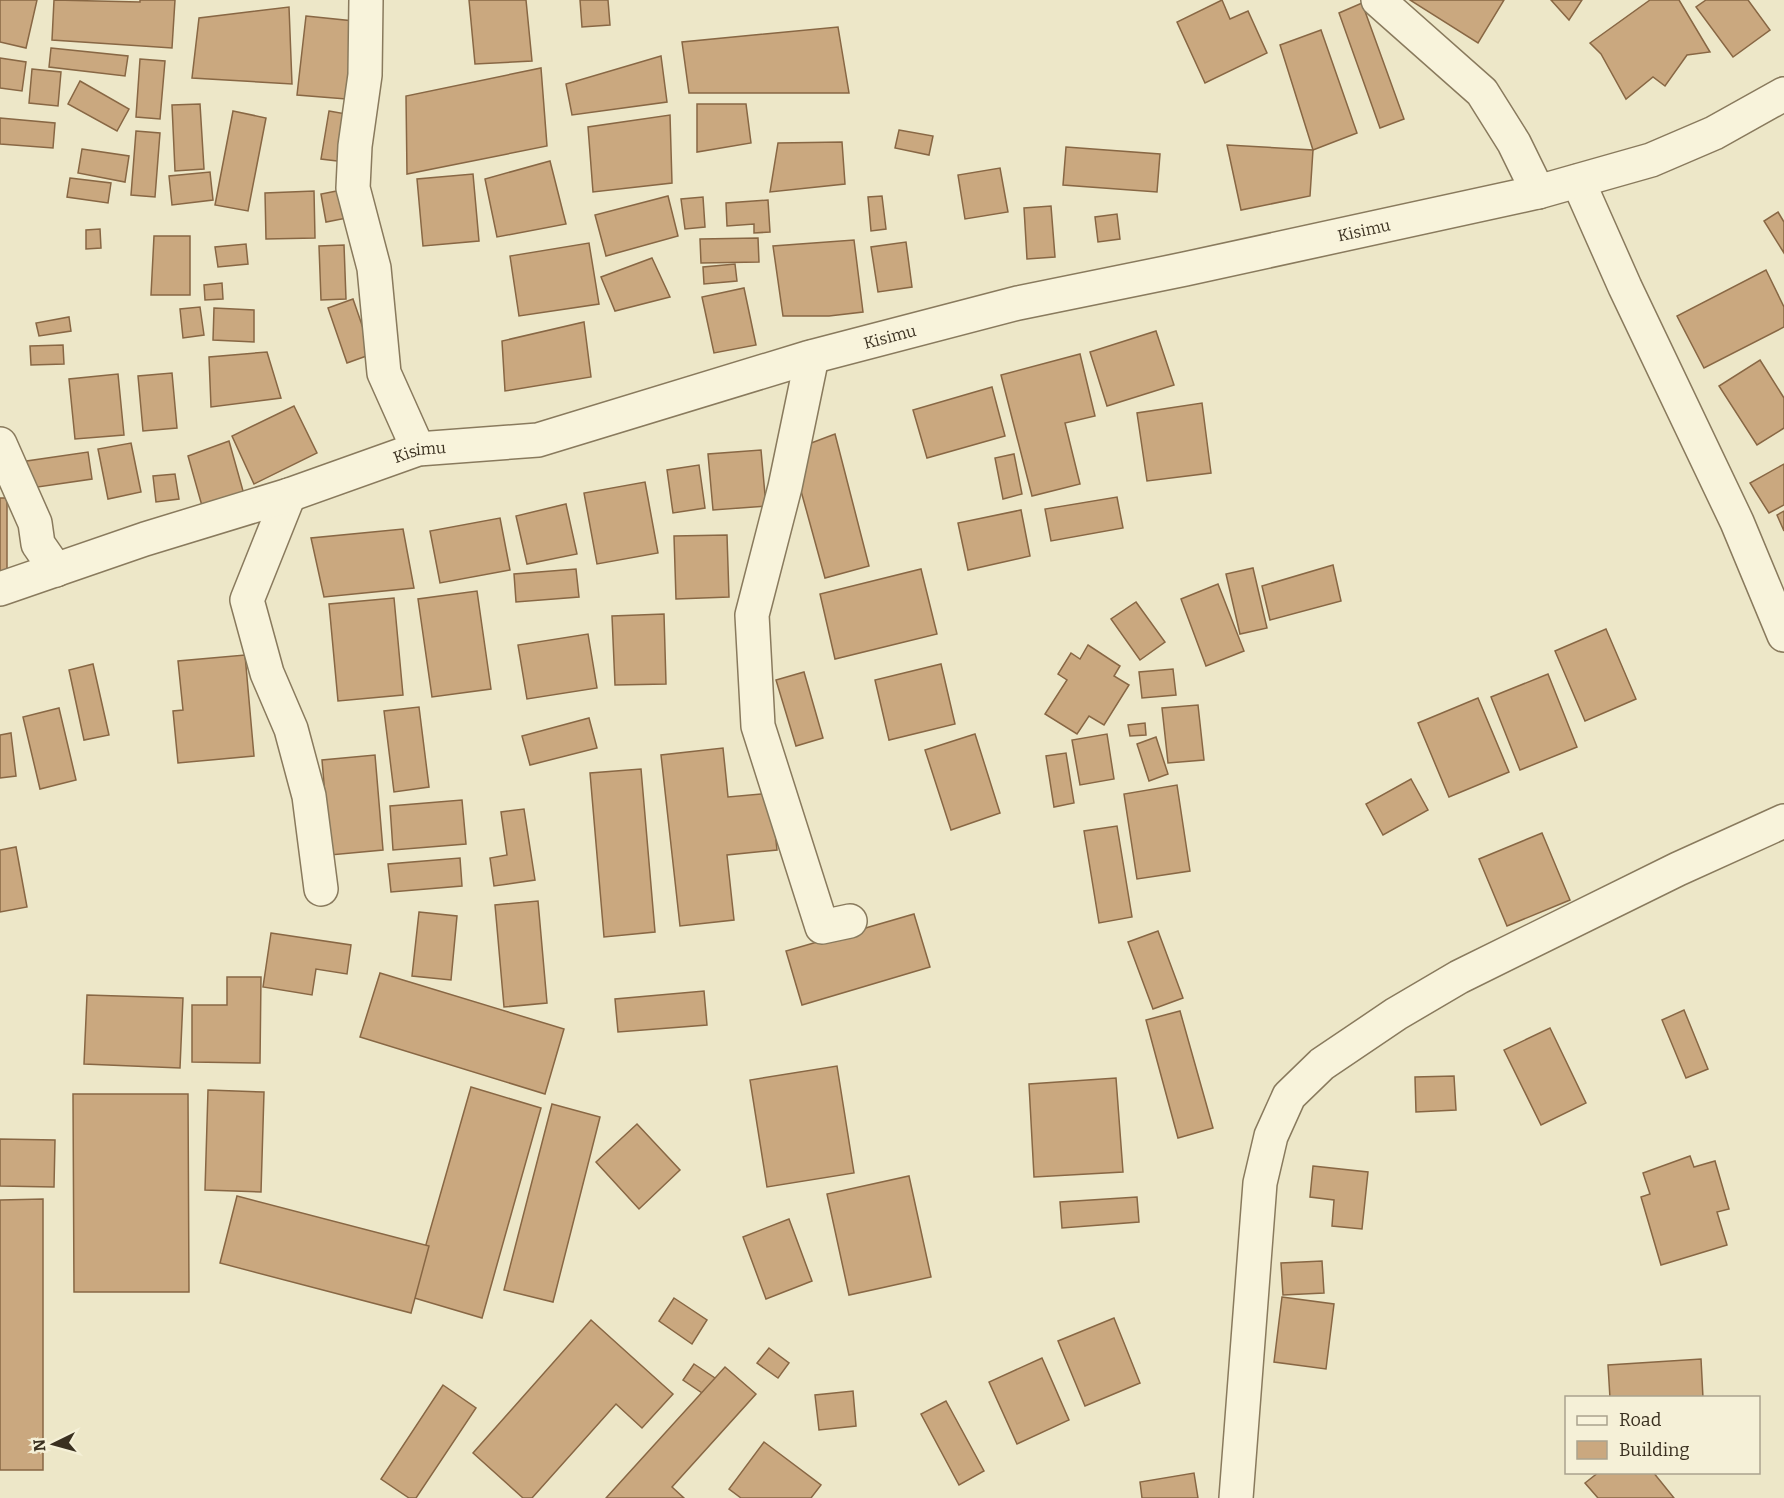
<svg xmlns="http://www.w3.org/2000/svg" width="1784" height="1498" font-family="Bitter,serif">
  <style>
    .building { fill: #caa87f; stroke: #886744; stroke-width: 1.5 }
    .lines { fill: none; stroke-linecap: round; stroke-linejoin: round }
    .minor-casing { stroke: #897a5d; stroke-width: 36 }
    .tertiary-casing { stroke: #897a5d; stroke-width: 36 }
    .minor { stroke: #f8f3db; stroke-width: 33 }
    .tertiary { stroke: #f8f3db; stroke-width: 33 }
    .labels { text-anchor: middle; stroke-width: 4.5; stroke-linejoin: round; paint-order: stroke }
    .street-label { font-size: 16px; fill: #3a3020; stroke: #f5f0d7 }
  </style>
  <rect width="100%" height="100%" fill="#ede7c8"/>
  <g class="building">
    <polygon points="0,0 37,0 26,48 0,42"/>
    <polygon points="54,0 140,2 140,0 175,0 172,48 52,40"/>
    <polygon points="469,0 526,0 532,61 475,64"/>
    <polygon points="580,0 608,0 610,25 582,27"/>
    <polygon points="1222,0 1230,19 1248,11 1267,53 1205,83 1177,22"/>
    <polygon points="1410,0 1504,0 1478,43"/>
    <polygon points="1551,0 1582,0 1569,20"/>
    <polygon points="1650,0 1679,0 1710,52 1687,55 1665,86 1653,77 1626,99 1601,54 1590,43"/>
    <polygon points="1706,0 1748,0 1770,30 1733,57 1696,7"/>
    <polygon points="1362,3 1404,119 1380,128 1339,13"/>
    <polygon points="289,7 292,84 192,78 199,18"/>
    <polygon points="306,16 354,21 346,99 297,95"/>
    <polygon points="838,27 849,93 689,93 682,42"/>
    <polygon points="1321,30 1357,133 1313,150 1280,45"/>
    <polygon points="51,48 128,56 125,76 49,67"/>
    <polygon points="661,56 667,102 572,115 566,84"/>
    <polygon points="0,58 26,62 22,91 0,88"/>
    <polygon points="140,59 165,61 160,119 136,117"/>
    <polygon points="541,68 547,146 407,174 406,96"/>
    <polygon points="32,69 61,72 58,106 29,103"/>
    <polygon points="80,81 129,109 117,131 68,104"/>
    <polygon points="200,104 204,169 175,171 172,105"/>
    <polygon points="697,104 746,104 751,143 697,152"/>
    <polygon points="233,111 266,118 248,211 215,205"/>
    <polygon points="329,111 352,115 345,162 321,159"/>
    <polygon points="670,115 672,183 593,192 588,127"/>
    <polygon points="0,118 55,123 53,148 0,144"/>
    <polygon points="899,130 933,136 929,155 895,148"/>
    <polygon points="136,131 160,133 155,197 131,195"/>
    <polygon points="842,142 845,184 770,192 778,143"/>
    <polygon points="1227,145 1313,150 1310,196 1241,210"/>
    <polygon points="1066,147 1160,154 1157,192 1063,185"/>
    <polygon points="82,149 129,156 125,182 78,173"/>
    <polygon points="550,161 566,224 497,237 485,179"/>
    <polygon points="1000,168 1008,212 965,219 958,175"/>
    <polygon points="210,172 213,200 172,205 169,176"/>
    <polygon points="473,174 479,241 423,246 417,179"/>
    <polygon points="70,178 111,183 108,203 67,197"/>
    <polygon points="342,190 347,218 326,222 321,194"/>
    <polygon points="314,191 315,238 266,239 265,193"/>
    <polygon points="668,196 678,236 606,256 595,215"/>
    <polygon points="882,196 886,229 871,231 868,197"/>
    <polygon points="703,197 705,227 685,229 681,199"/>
    <polygon points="768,200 770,232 754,233 754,224 727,226 726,203"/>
    <polygon points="1051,206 1055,257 1027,259 1024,208"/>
    <polygon points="1778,212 1784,222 1784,253 1764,221"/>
    <polygon points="1117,214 1120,239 1098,242 1095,217"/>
    <polygon points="100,229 101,248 86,249 86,230"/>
    <polygon points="154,236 190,236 190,295 151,295"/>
    <polygon points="758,238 759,262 701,263 700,239"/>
    <polygon points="854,240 863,312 829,316 783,316 773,246"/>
    <polygon points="906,242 912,287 878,292 871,247"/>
    <polygon points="589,243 599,304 519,316 510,256"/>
    <polygon points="246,244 248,264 218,267 215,247"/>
    <polygon points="344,245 346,299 321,300 319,246"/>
    <polygon points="652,258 670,297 615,311 601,277"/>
    <polygon points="735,264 737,281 704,284 703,267"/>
    <polygon points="1766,270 1784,307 1784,327 1704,368 1677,316"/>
    <polygon points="222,283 223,299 205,300 204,285"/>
    <polygon points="744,288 756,345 714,353 702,297"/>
    <polygon points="353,299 372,354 347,363 328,308"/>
    <polygon points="200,307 204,335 183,338 180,309"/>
    <polygon points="214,308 254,310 254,342 213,340"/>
    <polygon points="69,317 71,331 39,336 36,323"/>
    <polygon points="584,322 591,377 505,391 502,341"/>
    <polygon points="1156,331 1174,385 1107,406 1090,352"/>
    <polygon points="63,345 64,364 31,365 30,346"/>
    <polygon points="267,352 281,398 211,407 209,357"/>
    <polygon points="1080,354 1095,416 1065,423 1080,484 1032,496 1001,375"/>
    <polygon points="1760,360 1784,398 1784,428 1757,445 1719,386"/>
    <polygon points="172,373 177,428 143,431 138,376"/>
    <polygon points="118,374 124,435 75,439 69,379"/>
    <polygon points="992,387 1005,436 927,458 913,410"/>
    <polygon points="1202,403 1211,473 1147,481 1137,413"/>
    <polygon points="294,406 317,453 254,484 232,436"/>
    <polygon points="835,434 869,566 825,578 790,451"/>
    <polygon points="229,441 245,498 204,513 188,456"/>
    <polygon points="131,443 141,492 108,499 98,449"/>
    <polygon points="761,450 766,506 713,510 708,454"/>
    <polygon points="88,452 92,479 24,489 20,462"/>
    <polygon points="1014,454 1022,494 1003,499 995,458"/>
    <polygon points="1784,464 1784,505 1769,513 1750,483"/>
    <polygon points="699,465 705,508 673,513 667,470"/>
    <polygon points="175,474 179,499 156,502 153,476"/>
    <polygon points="645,482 658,553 597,564 584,493"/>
    <polygon points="1117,497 1123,528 1051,541 1045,509"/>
    <rect x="0" y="498" width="7" height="80"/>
    <polygon points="566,504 577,554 527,564 516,516"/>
    <polygon points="1021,510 1030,556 968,570 958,523"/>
    <polygon points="1784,511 1784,531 1777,515"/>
    <polygon points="500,518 510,570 440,583 430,531"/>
    <polygon points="403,529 414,588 324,597 311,538"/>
    <polygon points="727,535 729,597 676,599 674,536"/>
    <polygon points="1333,565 1341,601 1270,620 1262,586"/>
    <polygon points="1253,568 1267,628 1240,634 1226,574"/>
    <polygon points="576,569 579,597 516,602 514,574"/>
    <polygon points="921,569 937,634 835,659 820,594"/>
    <polygon points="1218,584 1244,651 1206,666 1181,599"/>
    <polygon points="477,591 491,689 432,697 418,599"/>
    <polygon points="394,598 403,695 338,701 329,604"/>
    <polygon points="1136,602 1165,642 1140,660 1111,619"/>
    <polygon points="664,614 666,684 615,685 612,616"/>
    <polygon points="1606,629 1636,699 1585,721 1555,651"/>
    <polygon points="588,634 597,688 527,699 518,645"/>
    <polygon points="1088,645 1120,666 1114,676 1129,685 1104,725 1089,716 1077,734 1045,714 1067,680 1058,674 1071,653 1080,659"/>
    <polygon points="245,655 254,756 178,763 173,711 183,710 178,661"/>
    <polygon points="93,664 109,735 84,740 69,670"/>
    <polygon points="941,664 955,724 889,740 875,680"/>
    <polygon points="1173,669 1176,695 1142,698 1139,672"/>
    <polygon points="804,672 823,738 796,746 776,680"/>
    <polygon points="1548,674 1577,747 1520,770 1491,697"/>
    <polygon points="1478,698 1509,772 1449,797 1418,723"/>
    <polygon points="1198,705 1204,760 1168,763 1162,708"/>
    <polygon points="419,707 429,787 394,792 384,711"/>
    <polygon points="59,708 76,780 40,789 23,717"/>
    <polygon points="589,718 597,748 530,765 522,736"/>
    <polygon points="1145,723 1146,735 1130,736 1128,725"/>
    <polygon points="11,733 16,776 0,778 0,735"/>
    <polygon points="975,734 1000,813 951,830 925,750"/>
    <polygon points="1107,734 1114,779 1080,785 1072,740"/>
    <polygon points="1156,737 1168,774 1149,781 1137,744"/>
    <polygon points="723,748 728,797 771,793 777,850 727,855 734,920 680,926 661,755"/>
    <polygon points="1066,753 1074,803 1054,807 1046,756"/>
    <polygon points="375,755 383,850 330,855 322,760"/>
    <polygon points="641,769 655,932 604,937 590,773"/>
    <polygon points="1411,779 1428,810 1383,835 1366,804"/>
    <polygon points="1177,785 1190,871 1137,879 1124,794"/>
    <polygon points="462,800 466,844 393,850 390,806"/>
    <polygon points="524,809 535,880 494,886 490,858 507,855 501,812"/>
    <polygon points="1117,826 1132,917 1099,923 1084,831"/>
    <polygon points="1542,833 1570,900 1507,926 1479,859"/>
    <polygon points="16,847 27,907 0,912 0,850"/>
    <polygon points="460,858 462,886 391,892 388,864"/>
    <polygon points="538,901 547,1003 504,1007 495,905"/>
    <polygon points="419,912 457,916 451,980 412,976"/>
    <polygon points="914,914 930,967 802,1005 786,951"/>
    <polygon points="1158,931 1183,998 1153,1009 1128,942"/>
    <polygon points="271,933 351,945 347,974 316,969 312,995 263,987"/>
    <polygon points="380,973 564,1029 545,1094 360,1037"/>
    <polygon points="227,977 261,977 260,1063 192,1062 192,1005 227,1005"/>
    <polygon points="704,991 707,1025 618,1032 615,999"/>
    <polygon points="87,995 183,998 180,1068 84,1064"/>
    <polygon points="1684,1010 1708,1069 1686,1078 1662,1020"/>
    <polygon points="1180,1011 1213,1128 1178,1138 1146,1020"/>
    <polygon points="1550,1028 1586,1103 1541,1125 1504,1050"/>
    <polygon points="837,1066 854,1173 767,1187 750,1080"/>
    <polygon points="1454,1076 1456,1110 1416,1112 1415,1077"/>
    <polygon points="1116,1078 1123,1172 1034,1177 1029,1084"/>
    <polygon points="471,1087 541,1108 482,1318 411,1297"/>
    <polygon points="208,1090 264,1092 261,1192 205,1190"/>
    <polygon points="73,1094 188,1094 189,1292 74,1292"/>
    <polygon points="552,1104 600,1117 553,1302 504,1290"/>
    <polygon points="637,1124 680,1170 639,1209 596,1162"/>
    <polygon points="0,1139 55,1140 54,1187 0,1186"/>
    <polygon points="1690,1156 1694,1167 1715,1161 1729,1209 1717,1212 1727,1245 1661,1265 1641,1197 1650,1194 1643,1173"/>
    <polygon points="1313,1166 1368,1172 1362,1229 1332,1226 1334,1200 1310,1197"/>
    <polygon points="909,1176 931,1277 849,1295 827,1194"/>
    <polygon points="237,1196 429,1246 411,1313 220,1263"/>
    <polygon points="1137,1197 1139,1222 1062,1228 1060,1202"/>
    <polygon points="43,1199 43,1470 0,1470 0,1200"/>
    <polygon points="789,1219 812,1281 766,1299 743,1237"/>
    <polygon points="1322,1261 1324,1293 1283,1295 1281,1263"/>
    <polygon points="1282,1297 1334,1304 1326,1369 1274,1362"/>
    <polygon points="674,1298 707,1320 692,1344 659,1321"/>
    <polygon points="1114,1318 1140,1383 1085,1406 1058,1341"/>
    <polygon points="591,1320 673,1394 642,1428 616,1404 532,1498 523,1498 473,1453"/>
    <polygon points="769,1348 789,1363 778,1378 757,1363"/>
    <polygon points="1042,1358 1069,1420 1017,1444 989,1382"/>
    <polygon points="1701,1359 1703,1398 1610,1398 1608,1365"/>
    <polygon points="694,1364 730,1388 720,1405 683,1380"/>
    <polygon points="725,1367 756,1394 672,1487 684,1498 606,1498"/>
    <polygon points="443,1385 476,1408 416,1498 409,1498 381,1479"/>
    <polygon points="853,1391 856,1426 819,1430 815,1395"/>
    <polygon points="946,1401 984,1471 959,1485 921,1414"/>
    <polygon points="764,1442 821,1485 811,1498 741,1498 729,1489"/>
    <polygon points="1599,1472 1653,1472 1674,1498 1598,1498 1585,1483"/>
    <polygon points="1194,1473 1198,1498 1142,1498 1140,1482"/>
  </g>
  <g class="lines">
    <defs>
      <g id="minor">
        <polyline points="366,0 365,75 355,146 353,188 374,268 384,373 418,449"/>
        <polyline points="1378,0 1482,92 1514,143 1538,192"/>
        <polyline points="1578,181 1625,287 1737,522 1784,635"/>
        <polyline points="812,357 785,487 752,615 758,726 822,927 850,921"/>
        <polyline points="0,444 35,523 38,544 56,570"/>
        <polyline points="289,495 247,600 267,673 291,729 309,796 321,889"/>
        <polyline points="1236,1498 1260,1183 1271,1136 1289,1096 1322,1064 1396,1014 1459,977 1678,869 1784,821"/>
      </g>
      <g id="tertiary">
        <path id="s1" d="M 0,589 L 145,539 L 289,495 L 418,449 L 538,440 L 807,358 L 1018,303 L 1185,269 L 1538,192 L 1651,160 L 1714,133 L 1784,94"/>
      </g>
    </defs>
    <use href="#minor" class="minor-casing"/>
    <use href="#tertiary" class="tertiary-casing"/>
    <use href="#minor" class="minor"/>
    <use href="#tertiary" class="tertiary"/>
  </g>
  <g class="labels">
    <g class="street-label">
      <text dy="6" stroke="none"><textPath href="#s1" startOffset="1414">Kisimu</textPath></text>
      <text dy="6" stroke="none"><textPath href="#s1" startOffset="928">Kisimu</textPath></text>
      <text dy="6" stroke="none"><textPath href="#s1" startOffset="442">Kisimu</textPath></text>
    </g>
  </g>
  <rect x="1565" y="1396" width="195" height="78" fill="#f5f0d7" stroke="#aaa38e" stroke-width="1.5"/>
  <rect x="1577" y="1416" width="30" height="9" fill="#f8f3db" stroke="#aaa38e" stroke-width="1.5"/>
  <text x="1619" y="1426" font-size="18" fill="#3a3020">Road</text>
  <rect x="1577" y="1441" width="30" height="18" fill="#caa87f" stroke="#aaa38e" stroke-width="1.5"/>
  <text x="1619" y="1456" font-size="18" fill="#3a3020">Building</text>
  <g transform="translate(54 1444) rotate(265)" stroke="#f5f0d7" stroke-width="4.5" paint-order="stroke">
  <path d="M0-4.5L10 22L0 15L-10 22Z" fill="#3a3020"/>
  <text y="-9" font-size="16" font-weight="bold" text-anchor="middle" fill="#3a3020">N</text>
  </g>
</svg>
